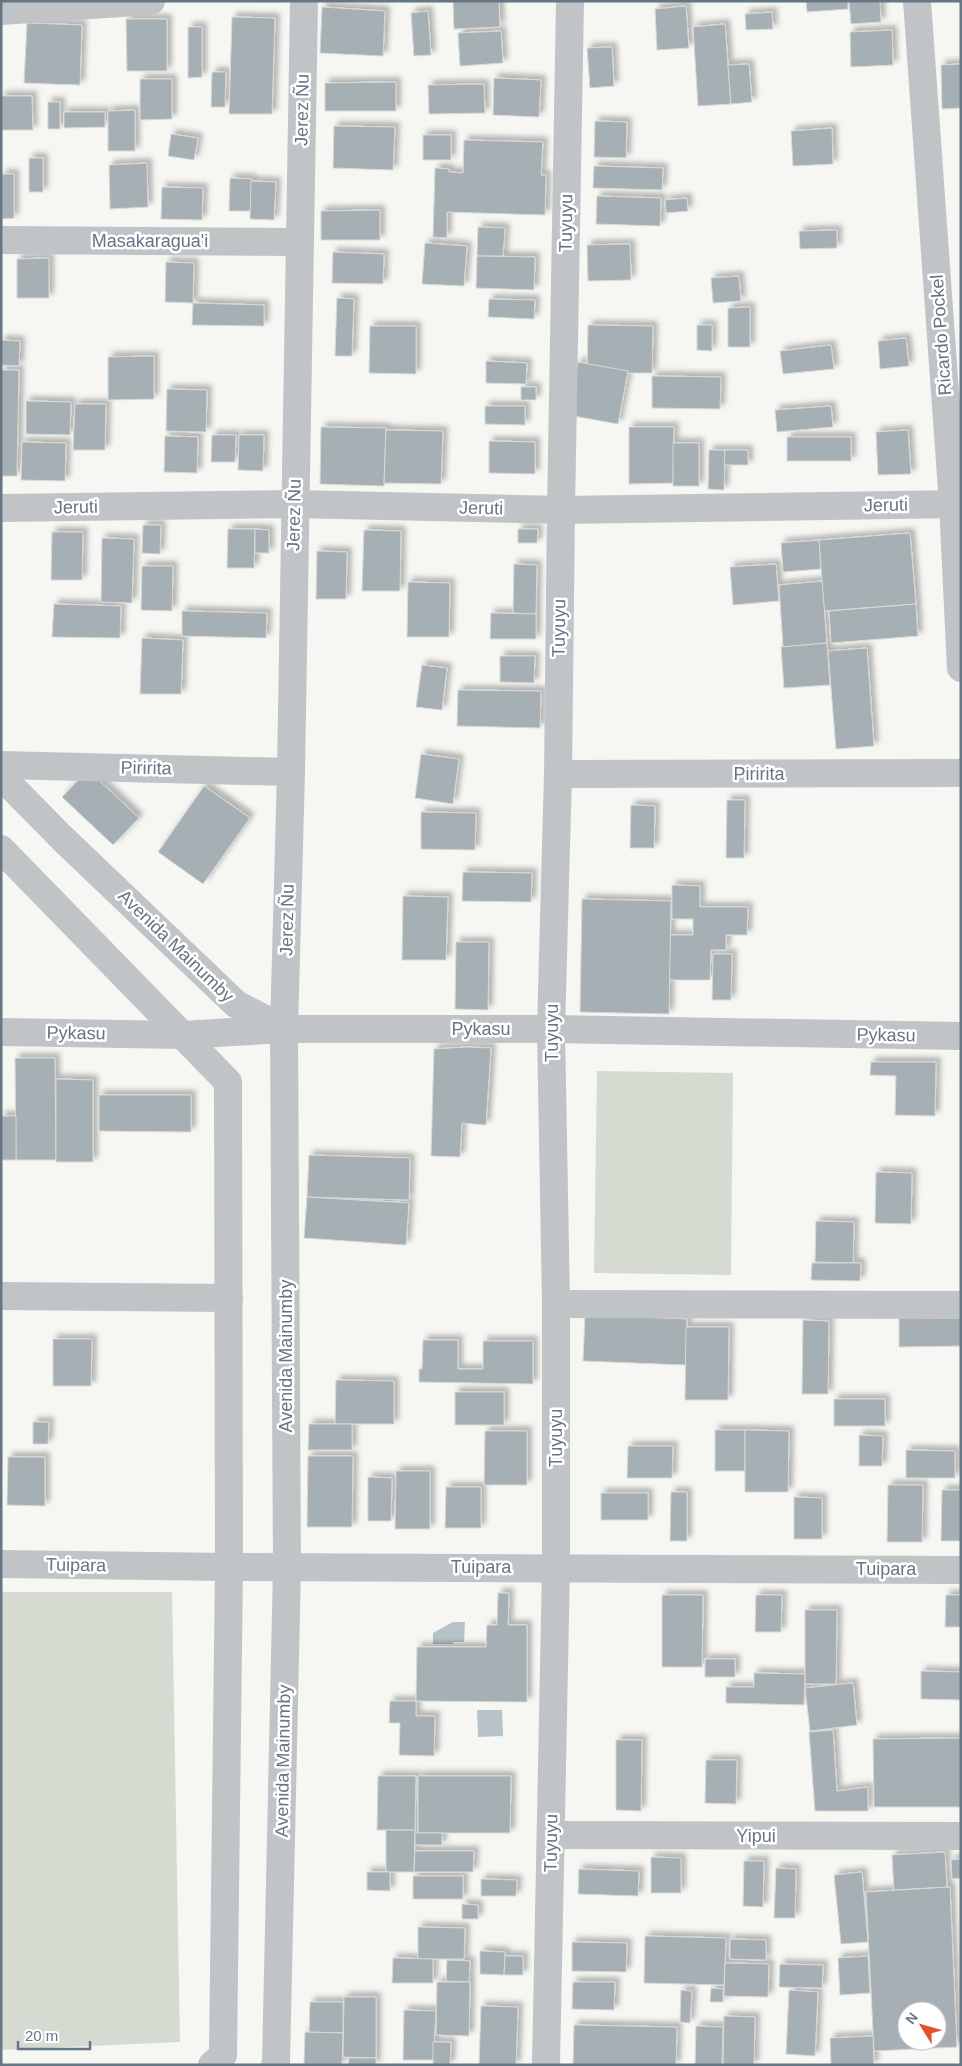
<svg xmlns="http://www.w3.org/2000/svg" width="962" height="2066" font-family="Arial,sans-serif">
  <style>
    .green { fill: #d6dbd2 }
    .water { fill: #b8c3c8 }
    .building { fill: #a6afb4; stroke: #d8d8d6; fill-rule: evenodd; filter: url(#shadow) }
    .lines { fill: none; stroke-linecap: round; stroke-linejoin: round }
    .minor { stroke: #c0c4c7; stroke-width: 28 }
    .labels { text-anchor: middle; stroke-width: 5; stroke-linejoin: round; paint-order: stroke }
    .street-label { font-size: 18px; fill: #667683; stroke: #fff }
  </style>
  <defs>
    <filter id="shadow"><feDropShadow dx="4.5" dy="-4.5" stdDeviation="2.5" flood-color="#0004"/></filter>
  </defs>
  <rect width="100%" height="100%" fill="#f6f6f3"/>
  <g class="green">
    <polygon points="597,1071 733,1073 731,1275 594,1273"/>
    <polygon points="1,1592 172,1592 180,2042 1,2050"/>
  </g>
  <g class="water">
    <polygon points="453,1622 465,1622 464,1642 453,1642 453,1644 433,1644 433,1633"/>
    <polygon points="477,1710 502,1710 503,1736 478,1737"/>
  </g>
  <g class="building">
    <polygon points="453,1 499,1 500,27 454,29"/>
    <polygon points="806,1 848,1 848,9 807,12"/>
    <polygon points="849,1 880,1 881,22 851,24"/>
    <polygon points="686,6 689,48 657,50 655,9"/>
    <polygon points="322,7 385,11 383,56 320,53"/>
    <polygon points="428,11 431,55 414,56 411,13"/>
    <polygon points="772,12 773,29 746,30 745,14"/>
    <polygon points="232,17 275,18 272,114 229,114"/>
    <polygon points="126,19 167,19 167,71 127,71"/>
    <polygon points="27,23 82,25 80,85 24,83"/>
    <polygon points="725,24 731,104 698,106 693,27"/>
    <polygon points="188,27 202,27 202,77 188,78"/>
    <polygon points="892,30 893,65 851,67 850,32"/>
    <polygon points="501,31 503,63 460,66 458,33"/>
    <polygon points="612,47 614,86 590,88 587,48"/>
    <polygon points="749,64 752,102 731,104 728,65"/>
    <polygon points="961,64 961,108 942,109 941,65"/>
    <polygon points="212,72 226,72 225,107 211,107"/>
    <polygon points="494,78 541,80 539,117 493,115"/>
    <polygon points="140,79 172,79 172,119 140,120"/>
    <polygon points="396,82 396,111 325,111 325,83"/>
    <polygon points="484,84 485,113 429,114 428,85"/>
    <polygon points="1,96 32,96 33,130 1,130"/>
    <rect x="48" y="102" width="12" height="27"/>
    <polygon points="135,110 135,151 108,151 108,111"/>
    <polygon points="64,112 105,112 105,127 64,128"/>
    <polygon points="595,121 627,122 626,158 594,157"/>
    <polygon points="334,126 395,127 393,170 333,168"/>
    <polygon points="832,128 833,164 793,166 791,131"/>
    <polygon points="171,134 198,138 194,160 168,156"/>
    <rect x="423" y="135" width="28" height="25"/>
    <polygon points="464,140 543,142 541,175 546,175 545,215 447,212 447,238 433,237 435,168 449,169 449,172 463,173"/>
    <rect x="29" y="158" width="14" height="34"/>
    <polygon points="147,163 148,207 110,209 109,165"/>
    <polygon points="594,166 663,168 662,190 593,188"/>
    <polygon points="2,174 14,174 14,218 2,219"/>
    <polygon points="230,178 252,179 251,211 229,211"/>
    <polygon points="251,181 276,182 274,220 250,219"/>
    <polygon points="162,187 203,188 202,220 161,219"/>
    <polygon points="597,196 661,198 660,226 596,224"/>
    <polygon points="687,198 688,211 666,213 665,200"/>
    <polygon points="380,210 380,240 321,240 321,211"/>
    <polygon points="478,227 505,228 503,256 477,256"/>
    <polygon points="837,230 837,248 800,249 799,231"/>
    <polygon points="425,243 467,246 464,286 422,284"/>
    <polygon points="630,244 631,280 588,281 587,245"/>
    <polygon points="333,252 384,254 383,284 332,283"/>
    <polygon points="477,256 535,257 534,290 476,288"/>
    <polygon points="49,258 49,298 17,298 17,259"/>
    <polygon points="166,262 194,263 193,303 165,302"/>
    <polygon points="739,276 741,301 713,303 711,278"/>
    <polygon points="337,298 354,299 352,356 335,356"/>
    <polygon points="489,299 535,300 534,319 488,317"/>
    <polygon points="193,303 264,305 264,326 192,325"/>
    <polygon points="750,307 750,347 728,347 728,308"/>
    <polygon points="588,325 653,326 652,373 587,373"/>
    <polygon points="697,325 712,325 712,351 697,350"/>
    <polygon points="370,326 416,326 416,374 369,373"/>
    <polygon points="906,338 909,366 880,369 878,341"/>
    <polygon points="1,340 20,341 19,366 1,365"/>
    <polygon points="831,345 834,369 783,374 780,351"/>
    <polygon points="154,356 154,399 108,400 108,357"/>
    <polygon points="486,361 527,363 526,384 486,383"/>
    <polygon points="578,362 628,371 618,424 568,415"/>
    <polygon points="1,370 19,370 17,476 1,476"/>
    <polygon points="652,376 721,377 720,409 652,408"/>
    <rect x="521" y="387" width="15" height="13"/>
    <polygon points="167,389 207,390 206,432 166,431"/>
    <polygon points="26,401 71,402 70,435 26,434"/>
    <polygon points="75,404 106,404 105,450 73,450"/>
    <polygon points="485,406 525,406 525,425 485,424"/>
    <polygon points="831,406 833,427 777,432 775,410"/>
    <polygon points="321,427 386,428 384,486 320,484"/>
    <polygon points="629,427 674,427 673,483 629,484"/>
    <polygon points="386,430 443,431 441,484 384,483"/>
    <polygon points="908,430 911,474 878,475 876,432"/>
    <polygon points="212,435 236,435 235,462 211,462"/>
    <polygon points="239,435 264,435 263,471 238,470"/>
    <polygon points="165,436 198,437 197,473 164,472"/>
    <rect x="787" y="437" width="64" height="24"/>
    <polygon points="489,441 535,442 535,474 489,473"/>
    <polygon points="22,442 66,443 65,481 21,480"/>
    <rect x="673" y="443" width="26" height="43"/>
    <polygon points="709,450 725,450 724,490 708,489"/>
    <polygon points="725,450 748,450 748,465 724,465"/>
    <polygon points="143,525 161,525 160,554 142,553"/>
    <polygon points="228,529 255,529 254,568 227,568"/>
    <polygon points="255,529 269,530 269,553 255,553"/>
    <polygon points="518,529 538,529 537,543 518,543"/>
    <polygon points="364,530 401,531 400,591 362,591"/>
    <polygon points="52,532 83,532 82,580 51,580"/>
    <polygon points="910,533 916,604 824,611 819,540"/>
    <polygon points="102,538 134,539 132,603 101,602"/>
    <polygon points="819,540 821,569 783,572 781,543"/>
    <polygon points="317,551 347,552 346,599 316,599"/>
    <polygon points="514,564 537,565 536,614 513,613"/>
    <polygon points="776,564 779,601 733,605 730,567"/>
    <polygon points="142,566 173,566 172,611 141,610"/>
    <polygon points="822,581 827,643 783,647 779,585"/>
    <polygon points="408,582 450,583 449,637 407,637"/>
    <polygon points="54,604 121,606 120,638 52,637"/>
    <polygon points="916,604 918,636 831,643 829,611"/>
    <polygon points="182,611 267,613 266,638 182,636"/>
    <polygon points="491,613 536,614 536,639 490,639"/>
    <polygon points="142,638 183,640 181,694 140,694"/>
    <polygon points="827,643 830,685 784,688 781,647"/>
    <polygon points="867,648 874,746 836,749 828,651"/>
    <polygon points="500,656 535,656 534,683 500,682"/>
    <polygon points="422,665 447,668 442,710 416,707"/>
    <polygon points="458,690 541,691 540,728 457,726"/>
    <polygon points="421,754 459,759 453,804 415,798"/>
    <polygon points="88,770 139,818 113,845 62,797"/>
    <polygon points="204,786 250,818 203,884 158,852"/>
    <polygon points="727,800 745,800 744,858 726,858"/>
    <polygon points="631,805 655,806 654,848 630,848"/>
    <polygon points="421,812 476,813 475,850 421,849"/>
    <polygon points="463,872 532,873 531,902 462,901"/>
    <polygon points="672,885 700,886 700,907 748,907 747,935 726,935 726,950 711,950 710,980 669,980 670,935 693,935 693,919 672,919"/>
    <polygon points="403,896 448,897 446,960 402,960"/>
    <polygon points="582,899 671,901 669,1014 580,1012"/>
    <polygon points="456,942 489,942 488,1010 455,1009"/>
    <polygon points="713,954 732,954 731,1000 712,1000"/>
    <polygon points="467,1047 491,1048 486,1125 462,1123 460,1157 431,1156 434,1049"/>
    <polygon points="15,1058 55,1058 56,1160 16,1160"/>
    <polygon points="871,1062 936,1062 935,1116 895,1115 896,1076 870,1075"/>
    <polygon points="56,1079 93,1080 93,1162 56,1162"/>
    <polygon points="99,1095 191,1095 191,1132 99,1131"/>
    <rect x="1" y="1116" width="15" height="44"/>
    <polygon points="309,1155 410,1158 409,1200 307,1197"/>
    <polygon points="876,1172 912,1173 911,1224 875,1223"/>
    <polygon points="307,1197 409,1203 406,1245 304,1238"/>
    <polygon points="816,1221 854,1222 853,1263 815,1262"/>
    <polygon points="812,1263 861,1263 860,1281 811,1280"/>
    <polygon points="961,1312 961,1346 899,1347 899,1313"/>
    <polygon points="585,1315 687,1319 686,1365 583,1361"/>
    <polygon points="803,1320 829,1321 828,1394 802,1394"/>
    <polygon points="686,1327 729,1327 728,1400 685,1400"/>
    <polygon points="53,1339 92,1339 91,1386 53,1386"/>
    <polygon points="423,1340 458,1340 458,1369 483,1369 483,1341 533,1341 533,1384 419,1382 419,1369 422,1369"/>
    <polygon points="336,1380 394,1381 394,1424 335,1424"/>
    <rect x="455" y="1392" width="49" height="33"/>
    <rect x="834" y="1399" width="51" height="27"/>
    <polygon points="33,1422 49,1422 48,1444 33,1444"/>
    <polygon points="309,1424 352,1424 352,1450 308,1450"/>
    <rect x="715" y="1430" width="30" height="41"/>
    <polygon points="745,1430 789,1431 788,1492 745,1492"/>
    <polygon points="485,1431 527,1431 527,1485 484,1485"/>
    <polygon points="859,1435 883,1436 882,1466 859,1466"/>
    <polygon points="628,1446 673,1446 672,1478 627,1478"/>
    <polygon points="906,1450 955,1451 955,1478 906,1478"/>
    <polygon points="308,1456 353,1456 352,1527 307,1527"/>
    <polygon points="8,1457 45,1457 45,1506 7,1505"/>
    <polygon points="396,1471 430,1471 430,1529 395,1529"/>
    <polygon points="368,1477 392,1478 391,1521 368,1521"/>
    <polygon points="888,1485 923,1485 922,1542 887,1542"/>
    <polygon points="446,1487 481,1487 481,1528 445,1528"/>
    <polygon points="942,1490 961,1490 961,1541 941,1541"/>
    <polygon points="671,1492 687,1492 687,1541 670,1541"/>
    <rect x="601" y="1493" width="47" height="27"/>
    <polygon points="794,1497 822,1498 822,1539 794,1539"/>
    <polygon points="498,1593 509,1593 508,1625 527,1625 527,1702 416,1701 417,1647 486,1647 487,1625 497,1625"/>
    <polygon points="662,1595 703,1595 702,1667 662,1667"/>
    <polygon points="756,1595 782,1595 781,1632 755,1632"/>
    <polygon points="946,1595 961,1595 961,1627 945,1627"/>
    <polygon points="805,1610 837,1610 836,1684 805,1684"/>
    <rect x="705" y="1659" width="30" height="18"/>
    <polygon points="921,1671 961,1672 961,1700 921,1699"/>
    <polygon points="754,1673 805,1674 804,1705 726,1703 726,1687 754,1687"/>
    <polygon points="853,1683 857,1725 810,1731 805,1688"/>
    <polygon points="390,1701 416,1701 416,1716 435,1716 434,1756 399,1755 400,1723 389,1723"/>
    <polygon points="833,1730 837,1791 868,1787 868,1811 815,1811 809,1732"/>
    <polygon points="961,1738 961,1807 874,1807 873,1739"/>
    <polygon points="616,1740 642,1740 641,1811 616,1810"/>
    <polygon points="706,1760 737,1760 736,1804 705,1803"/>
    <polygon points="378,1776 416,1776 415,1830 377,1830"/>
    <polygon points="418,1776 511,1776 510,1833 418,1833"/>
    <polygon points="386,1830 415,1830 414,1872 386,1872"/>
    <rect x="415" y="1833" width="27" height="12"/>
    <polygon points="415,1851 474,1851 473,1872 414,1872"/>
    <polygon points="945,1852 947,1887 894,1890 892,1855"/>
    <polygon points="651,1857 681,1858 681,1893 651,1893"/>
    <polygon points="961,1859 961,1878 952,1879 951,1860"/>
    <polygon points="744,1861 764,1861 763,1907 743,1906"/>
    <polygon points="776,1868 796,1869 795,1918 774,1918"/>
    <polygon points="579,1869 639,1871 638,1896 578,1894"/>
    <polygon points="367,1872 390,1872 390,1891 367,1890"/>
    <polygon points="862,1872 868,1942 841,1944 834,1875"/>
    <rect x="413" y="1876" width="50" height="23"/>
    <polygon points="481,1879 517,1880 516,1896 481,1896"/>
    <path d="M 950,1887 L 957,2047 L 874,2051 L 866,1892 ZM 907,2011 L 937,2011 L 937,2041 L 907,2041 Z"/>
    <polygon points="462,1904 478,1905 478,1919 462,1919"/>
    <polygon points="418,1927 465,1928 464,1959 418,1959"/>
    <polygon points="645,1936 726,1938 724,1985 644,1983"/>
    <polygon points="730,1939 766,1940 766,1960 730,1959"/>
    <polygon points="572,1942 627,1943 626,1972 572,1971"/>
    <polygon points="480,1951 505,1952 504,1975 480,1974"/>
    <polygon points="505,1956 523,1956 523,1975 504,1975"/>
    <polygon points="868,1956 870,1993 840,1995 838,1958"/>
    <polygon points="393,1958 433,1959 433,1983 392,1983"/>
    <polygon points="447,1960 470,1961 469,1982 446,1981"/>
    <polygon points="725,1963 769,1964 768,1997 724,1996"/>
    <polygon points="780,1964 823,1965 822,1988 779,1987"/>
    <polygon points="437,1982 470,1982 469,2036 436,2035"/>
    <polygon points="573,1982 615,1982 614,2010 572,2009"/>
    <polygon points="711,1988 723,1989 723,2002 710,2002"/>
    <polygon points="681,1990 692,1991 690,2023 680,2022"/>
    <polygon points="789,1990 818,1992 815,2056 786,2054"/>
    <polygon points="344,1997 376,1997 376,2058 343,2057"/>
    <polygon points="310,2002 343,2002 343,2033 309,2032"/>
    <polygon points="481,2006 518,2007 516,2065 479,2065"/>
    <polygon points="404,2010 436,2011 433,2060 403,2060"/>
    <polygon points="724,2016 755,2017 754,2065 723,2065"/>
    <polygon points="574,2025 677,2027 676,2065 573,2065"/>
    <polygon points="696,2026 723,2027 722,2065 695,2065"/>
    <polygon points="305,2032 343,2033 342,2065 304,2065"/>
    <polygon points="873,2036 874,2065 831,2065 830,2038"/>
    <polygon points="433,2042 451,2042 450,2065 433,2065"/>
    <polygon points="349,2058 376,2058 376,2065 348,2065"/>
  </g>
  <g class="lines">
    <g class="minor">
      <polyline points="917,1 953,504 961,668"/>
      <polyline points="1,11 151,1"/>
      <polyline points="1,240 299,242"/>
      <polyline points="1,508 294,504 561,510 961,504"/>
      <polyline points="1,765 291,772"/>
      <polyline points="558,774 961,773"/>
      <polyline points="1,776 62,838 236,1004 284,1029 287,1567 276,2063 275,2065"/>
      <polyline points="1,849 228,1082 229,1567 223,2055 212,2065"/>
      <polyline points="284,1029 291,772 304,1"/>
      <polyline points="1,1032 182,1035 284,1029 551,1029 961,1036"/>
      <polyline points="1,1296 229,1298"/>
      <polyline points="556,1304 961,1305"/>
      <polyline points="1,1564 229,1567 961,1570"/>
      <polyline points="551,1835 961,1836"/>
      <polyline points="546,2065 556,1567 556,1304 551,1029 558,774 561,510 570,1"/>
    </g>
  </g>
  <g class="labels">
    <g class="street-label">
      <text transform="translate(302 110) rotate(-89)" y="6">Jerez Ñu</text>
      <text transform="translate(566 223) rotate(-89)" y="6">Tuyuyu</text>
      <text x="150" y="247">Masakaragua'i</text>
      <text transform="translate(941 335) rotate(-94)" y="6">Ricardo Pockel</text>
      <text transform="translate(886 505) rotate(-1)" y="6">Jeruti</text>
      <text transform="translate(76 507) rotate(-1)" y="6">Jeruti</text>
      <text transform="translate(481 508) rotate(1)" y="6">Jeruti</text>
      <text transform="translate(294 515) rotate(-89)" y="6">Jerez Ñu</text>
      <text transform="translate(559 628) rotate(-89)" y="6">Tuyuyu</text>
      <text transform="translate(146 768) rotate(1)" y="6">Piririta</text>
      <text x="759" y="780">Piririta</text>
      <text transform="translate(287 920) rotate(-89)" y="6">Jerez Ñu</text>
      <text transform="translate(176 946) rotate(44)" y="6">Avenida Mainumby</text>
      <text x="481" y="1035">Pykasu</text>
      <text transform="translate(76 1033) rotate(1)" y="6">Pykasu</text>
      <text transform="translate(552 1033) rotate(-90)" y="6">Tuyuyu</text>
      <text transform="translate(886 1035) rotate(1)" y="6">Pykasu</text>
      <text transform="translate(286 1356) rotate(-90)" y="6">Avenida Mainumby</text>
      <text transform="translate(556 1438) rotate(-90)" y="6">Tuyuyu</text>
      <text transform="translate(76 1565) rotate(1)" y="6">Tuipara</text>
      <text x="481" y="1573">Tuipara</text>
      <text x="886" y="1575">Tuipara</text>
      <text transform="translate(283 1761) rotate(-89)" y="6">Avenida Mainumby</text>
      <text x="756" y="1842">Yipui</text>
      <text transform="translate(551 1843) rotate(-89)" y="6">Tuyuyu</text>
    </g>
  </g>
  <rect width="962" height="2066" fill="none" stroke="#667683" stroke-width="5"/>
  <g transform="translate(922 2026) rotate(307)"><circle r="24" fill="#ffffff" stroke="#c2c8cd"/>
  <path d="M0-4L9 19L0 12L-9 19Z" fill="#de542b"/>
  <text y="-8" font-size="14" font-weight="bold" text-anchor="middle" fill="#667683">N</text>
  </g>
  <path d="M18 2041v8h72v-8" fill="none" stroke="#667683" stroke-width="2.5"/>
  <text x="25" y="2041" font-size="15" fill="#667683" stroke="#ffffff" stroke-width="4" paint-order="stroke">20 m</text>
</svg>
